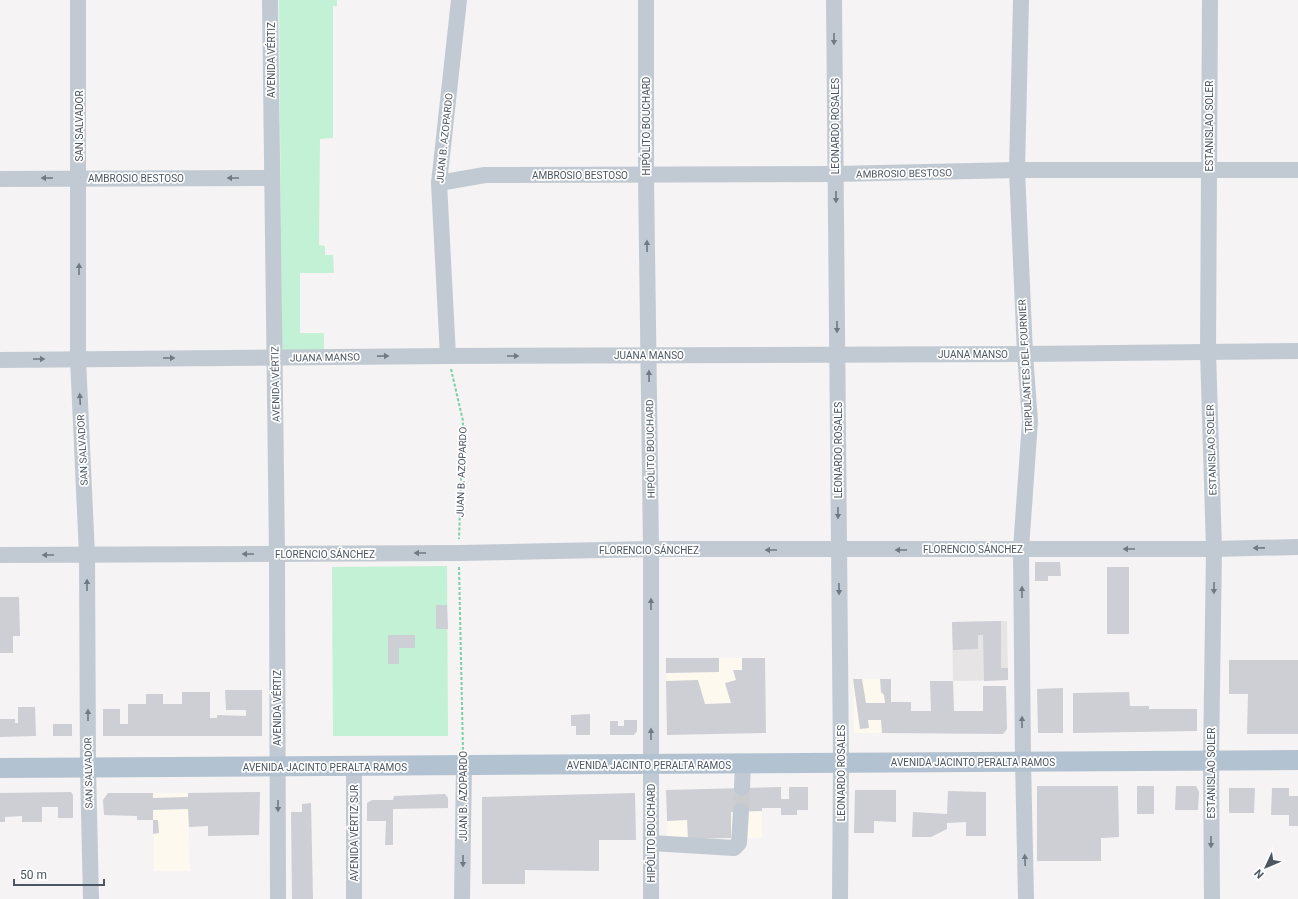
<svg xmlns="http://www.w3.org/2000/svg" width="1298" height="899" font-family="Roboto,sans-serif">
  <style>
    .commercial { fill: #fdf9ef }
    .education { fill: #e6e4e5 }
    .green { fill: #c3f1d5 }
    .building { fill: #cdcfd5 }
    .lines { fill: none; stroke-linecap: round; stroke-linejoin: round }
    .minor-tunnel { stroke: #caccce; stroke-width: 16; stroke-dasharray: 16 8; stroke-linecap: butt }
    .path { stroke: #7ad0a6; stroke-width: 2; stroke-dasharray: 3 2; stroke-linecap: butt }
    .minor { stroke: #c1cad2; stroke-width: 16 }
    .major { stroke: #b3c2d1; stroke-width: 20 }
    .oneway { fill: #6e7983 }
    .labels { text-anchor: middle; stroke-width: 3.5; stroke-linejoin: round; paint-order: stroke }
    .street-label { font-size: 10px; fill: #4a5661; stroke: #fff }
  </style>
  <rect width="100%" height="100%" fill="#f5f3f3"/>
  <g class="commercial">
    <polygon points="666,658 742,658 743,733 667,735"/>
    <polygon points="853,679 891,679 892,733 854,733"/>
    <polygon points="762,788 762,838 667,839 666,790"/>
    <polygon points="153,793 188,793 190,871 154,871"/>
  </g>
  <polygon class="education" points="1007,621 1008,680 953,681 952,622"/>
  <g class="green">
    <polygon points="279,0 337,0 337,6 333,6 333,138 320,139 319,245 325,246 325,255 333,255 334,273 300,273 300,333 324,333 324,352 282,352"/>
    <polygon points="447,566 448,736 333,736 332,567"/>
  </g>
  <g class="building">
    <polygon points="1035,562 1060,562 1061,576 1048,576 1048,581 1035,581"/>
    <rect x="1107" y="567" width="22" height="67"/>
    <polygon points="0,597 19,597 20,636 13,636 13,653 0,653"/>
    <polygon points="436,605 447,605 448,629 436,629"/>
    <polygon points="1001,621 1001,668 1008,668 1008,680 984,681 983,635 978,635 978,649 953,650 952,622"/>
    <polygon points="388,635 415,635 415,648 399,648 399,664 388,664"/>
    <polygon points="666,658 719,658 719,672 666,673"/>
    <polygon points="742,658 765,658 766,733 667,735 666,681 698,680 705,704 731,703 725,683 736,680 733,670 742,670"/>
    <polygon points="1229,660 1298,660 1298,734 1247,734 1248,694 1229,694"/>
    <polygon points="853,679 862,679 866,703 885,703 884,695 881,692 880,679 891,679 891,702 911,702 911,711 931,711 930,681 953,681 954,711 983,711 983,686 1006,686 1007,729 1003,734 882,733 881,720 868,720 869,728 860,729"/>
    <polygon points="1063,688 1063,733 1038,733 1037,689"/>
    <polygon points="225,690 262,690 262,736 103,736 103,709 120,709 120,724 128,724 128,704 146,704 146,694 163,694 163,704 182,704 182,692 210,692 210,718 217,718 217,715 246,716 246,710 226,710"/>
    <polygon points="1129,692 1130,706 1149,706 1149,709 1197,709 1197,731 1073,733 1073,693"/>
    <polygon points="18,707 35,707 36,736 0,737 0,719 15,719 15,723 18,723"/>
    <polygon points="590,714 590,735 576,735 576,726 571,726 571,715"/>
    <polygon points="624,720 637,720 637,731 634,735 610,735 610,721 618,721 618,726 624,726"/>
    <rect x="53" y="724" width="19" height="12"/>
    <polygon points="1037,786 1118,786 1119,837 1101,838 1101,861 1037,861"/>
    <rect x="1137" y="786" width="17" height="28"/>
    <polygon points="1176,786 1196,786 1199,792 1198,810 1175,810"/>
    <polygon points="781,787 781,799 789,799 789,787 808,787 808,810 797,810 797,815 781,815 781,808 762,808 762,811 731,812 731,838 688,839 687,820 667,821 666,790"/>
    <polygon points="1229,788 1255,788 1254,813 1229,813"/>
    <polygon points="1272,788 1289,788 1289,796 1298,796 1298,826 1289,826 1289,815 1271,815"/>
    <polygon points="855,790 896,790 896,822 874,821 874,833 854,833"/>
    <polygon points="948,791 986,792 986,836 966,836 966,822 947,823 947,829 931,837 912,837 913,812 947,814"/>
    <polygon points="71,792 73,795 73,818 58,818 58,807 42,807 42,822 22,822 22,816 5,817 5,822 0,822 0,793"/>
    <polygon points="260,792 259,835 208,836 208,826 189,827 188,809 153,810 153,820 137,820 137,816 104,815 103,800 108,793 153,793 153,798 188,797 188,793"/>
    <polygon points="635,793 636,840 599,840 599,871 525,870 525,884 482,884 482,797"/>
    <polygon points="445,794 448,798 448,808 393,809 393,845 385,845 386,821 367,821 367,803 372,800 393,800 394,796"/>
    <polygon points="311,803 313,899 292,899 291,812 302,812 302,804"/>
    <polygon points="153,820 158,820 159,833 153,834"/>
  </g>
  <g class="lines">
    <polyline class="minor-tunnel" points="741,811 742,788"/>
    <g class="path">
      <polyline points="451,369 463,421 459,539"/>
      <polyline points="459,567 463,751"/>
    </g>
    <g class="minor">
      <polyline points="78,0 78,359 87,555 88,768 91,899"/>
      <polyline points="270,0 277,554 278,899"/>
      <polyline points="646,0 646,175 651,549 651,899"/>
      <polyline points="834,0 841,763 840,899"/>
      <polyline points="1021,0 1017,170 1025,354 1030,421 1021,549 1023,761 1026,899"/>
      <polyline points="1210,0 1208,351 1214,549 1211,761 1212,899"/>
      <polyline points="0,179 272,178"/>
      <polyline points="439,183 485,175 835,174 1017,170 1298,170"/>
      <polyline points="448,356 439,183 459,0"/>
      <polyline points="0,360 448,356 1025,354 1298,351"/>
      <polyline points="0,555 459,553 651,549 1214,549 1298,547"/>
      <polyline points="354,767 354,899"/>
      <polyline points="742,788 743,764"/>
      <polyline points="651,843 734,848 739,843 741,811"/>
      <polyline points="462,899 464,766"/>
    </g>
    <polyline class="major" points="0,768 1298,760"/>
  </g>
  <defs><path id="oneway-solid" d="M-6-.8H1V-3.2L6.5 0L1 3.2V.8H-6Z"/></defs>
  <g class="oneway">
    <use href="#oneway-solid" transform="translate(834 39) rotate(90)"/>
    <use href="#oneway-solid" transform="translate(47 178) rotate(180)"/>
    <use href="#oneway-solid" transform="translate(233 178) rotate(180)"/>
    <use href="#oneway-solid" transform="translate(836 197) rotate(90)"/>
    <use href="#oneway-solid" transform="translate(647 246) rotate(-91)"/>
    <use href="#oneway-solid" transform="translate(79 269) rotate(-90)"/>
    <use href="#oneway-solid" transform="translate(837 327) rotate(90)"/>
    <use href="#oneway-solid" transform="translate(383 356) rotate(-1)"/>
    <use href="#oneway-solid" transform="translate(513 356)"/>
    <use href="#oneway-solid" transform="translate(169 358)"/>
    <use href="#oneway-solid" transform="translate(39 359)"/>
    <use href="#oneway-solid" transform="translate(649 376) rotate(-91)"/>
    <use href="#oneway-solid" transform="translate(80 399) rotate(-93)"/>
    <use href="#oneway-solid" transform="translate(838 513) rotate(90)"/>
    <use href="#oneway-solid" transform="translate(1259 548) rotate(179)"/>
    <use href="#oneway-solid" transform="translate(1129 549) rotate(-180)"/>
    <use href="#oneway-solid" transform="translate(771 550) rotate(-180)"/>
    <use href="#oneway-solid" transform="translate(901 550) rotate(180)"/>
    <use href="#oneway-solid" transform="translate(420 553) rotate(180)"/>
    <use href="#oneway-solid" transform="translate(248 554) rotate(180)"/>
    <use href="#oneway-solid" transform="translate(48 555) rotate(-180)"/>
    <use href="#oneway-solid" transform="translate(87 585) rotate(-90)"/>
    <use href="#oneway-solid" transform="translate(1214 588) rotate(91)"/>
    <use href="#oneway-solid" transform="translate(839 589) rotate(89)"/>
    <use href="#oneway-solid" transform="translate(1022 592) rotate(-90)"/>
    <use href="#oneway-solid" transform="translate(651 604) rotate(-90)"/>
    <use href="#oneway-solid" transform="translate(88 715) rotate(-90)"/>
    <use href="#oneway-solid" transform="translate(1022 722) rotate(-90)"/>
    <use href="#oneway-solid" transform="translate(651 734) rotate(-90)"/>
    <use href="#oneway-solid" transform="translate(278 806) rotate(90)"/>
    <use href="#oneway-solid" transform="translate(1211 842) rotate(90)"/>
    <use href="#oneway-solid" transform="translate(1025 860) rotate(-92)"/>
    <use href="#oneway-solid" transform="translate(463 861) rotate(90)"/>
  </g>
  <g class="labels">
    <g class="street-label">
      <text transform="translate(271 60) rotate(-90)" y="4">AVENIDA VÉRTIZ</text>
      <text transform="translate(79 126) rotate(-90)" y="4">SAN SALVADOR</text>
      <text transform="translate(646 126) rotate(-90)" y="4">HIPÓLITO BOUCHARD</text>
      <text transform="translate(835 126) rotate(-90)" y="4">LEONARDO ROSALES</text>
      <text transform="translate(1209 126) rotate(-90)" y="4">ESTANISLAO SOLER</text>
      <text transform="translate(444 138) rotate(-84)" y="4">JUAN B. AZOPARDO</text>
      <text transform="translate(904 173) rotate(-1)" y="4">AMBROSIO BESTOSO</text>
      <text x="580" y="179">AMBROSIO BESTOSO</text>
      <text x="136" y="182">AMBROSIO BESTOSO</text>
      <text x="973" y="358">JUANA MANSO</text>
      <text x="649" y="359">JUANA MANSO</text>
      <text transform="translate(325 357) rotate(-1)" y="4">JUANA MANSO</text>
      <text transform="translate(1025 366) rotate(-93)" y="4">TRIPULANTES DEL FOURNIER</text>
      <text transform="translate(275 384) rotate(-91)" y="4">AVENIDA VÉRTIZ</text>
      <text transform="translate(650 449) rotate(-91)" y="4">HIPÓLITO BOUCHARD</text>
      <text transform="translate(82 450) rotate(-93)" y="4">SAN SALVADOR</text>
      <text transform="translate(838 450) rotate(-90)" y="4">LEONARDO ROSALES</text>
      <text transform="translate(1211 450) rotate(-92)" y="4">ESTANISLAO SOLER</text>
      <text transform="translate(461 472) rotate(-88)" y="4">JUAN B. AZOPARDO</text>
      <text x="973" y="553">FLORENCIO SÁNCHEZ</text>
      <text x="649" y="554">FLORENCIO SÁNCHEZ</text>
      <text x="325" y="558">FLORENCIO SÁNCHEZ</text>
      <text transform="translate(277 708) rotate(-90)" y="4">AVENIDA VÉRTIZ</text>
      <text x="973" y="766">AVENIDA JACINTO PERALTA RAMOS</text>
      <text x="649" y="769">AVENIDA JACINTO PERALTA RAMOS</text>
      <text x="325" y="771">AVENIDA JACINTO PERALTA RAMOS</text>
      <text transform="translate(88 773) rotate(-91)" y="4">SAN SALVADOR</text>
      <text transform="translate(841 773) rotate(-90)" y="4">LEONARDO ROSALES</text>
      <text transform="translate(1211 773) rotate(-90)" y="4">ESTANISLAO SOLER</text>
      <text transform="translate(463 796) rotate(-90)" y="4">JUAN B. AZOPARDO</text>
      <text transform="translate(354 833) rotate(-90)" y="4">AVENIDA VÉRTIZ SUR</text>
      <text transform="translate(651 833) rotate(-90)" y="4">HIPÓLITO BOUCHARD</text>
    </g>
  </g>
  <g transform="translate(1266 867) rotate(226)" stroke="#ffffff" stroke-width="3" paint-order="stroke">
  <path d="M0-3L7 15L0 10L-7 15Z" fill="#4a5661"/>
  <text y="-6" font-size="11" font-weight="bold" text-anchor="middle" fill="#4a5661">N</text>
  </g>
  <path d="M14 879v6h90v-6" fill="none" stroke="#4a5661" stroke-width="2"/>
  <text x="20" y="879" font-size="12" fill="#4a5661" stroke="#ffffff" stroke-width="3" paint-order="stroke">50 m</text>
</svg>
